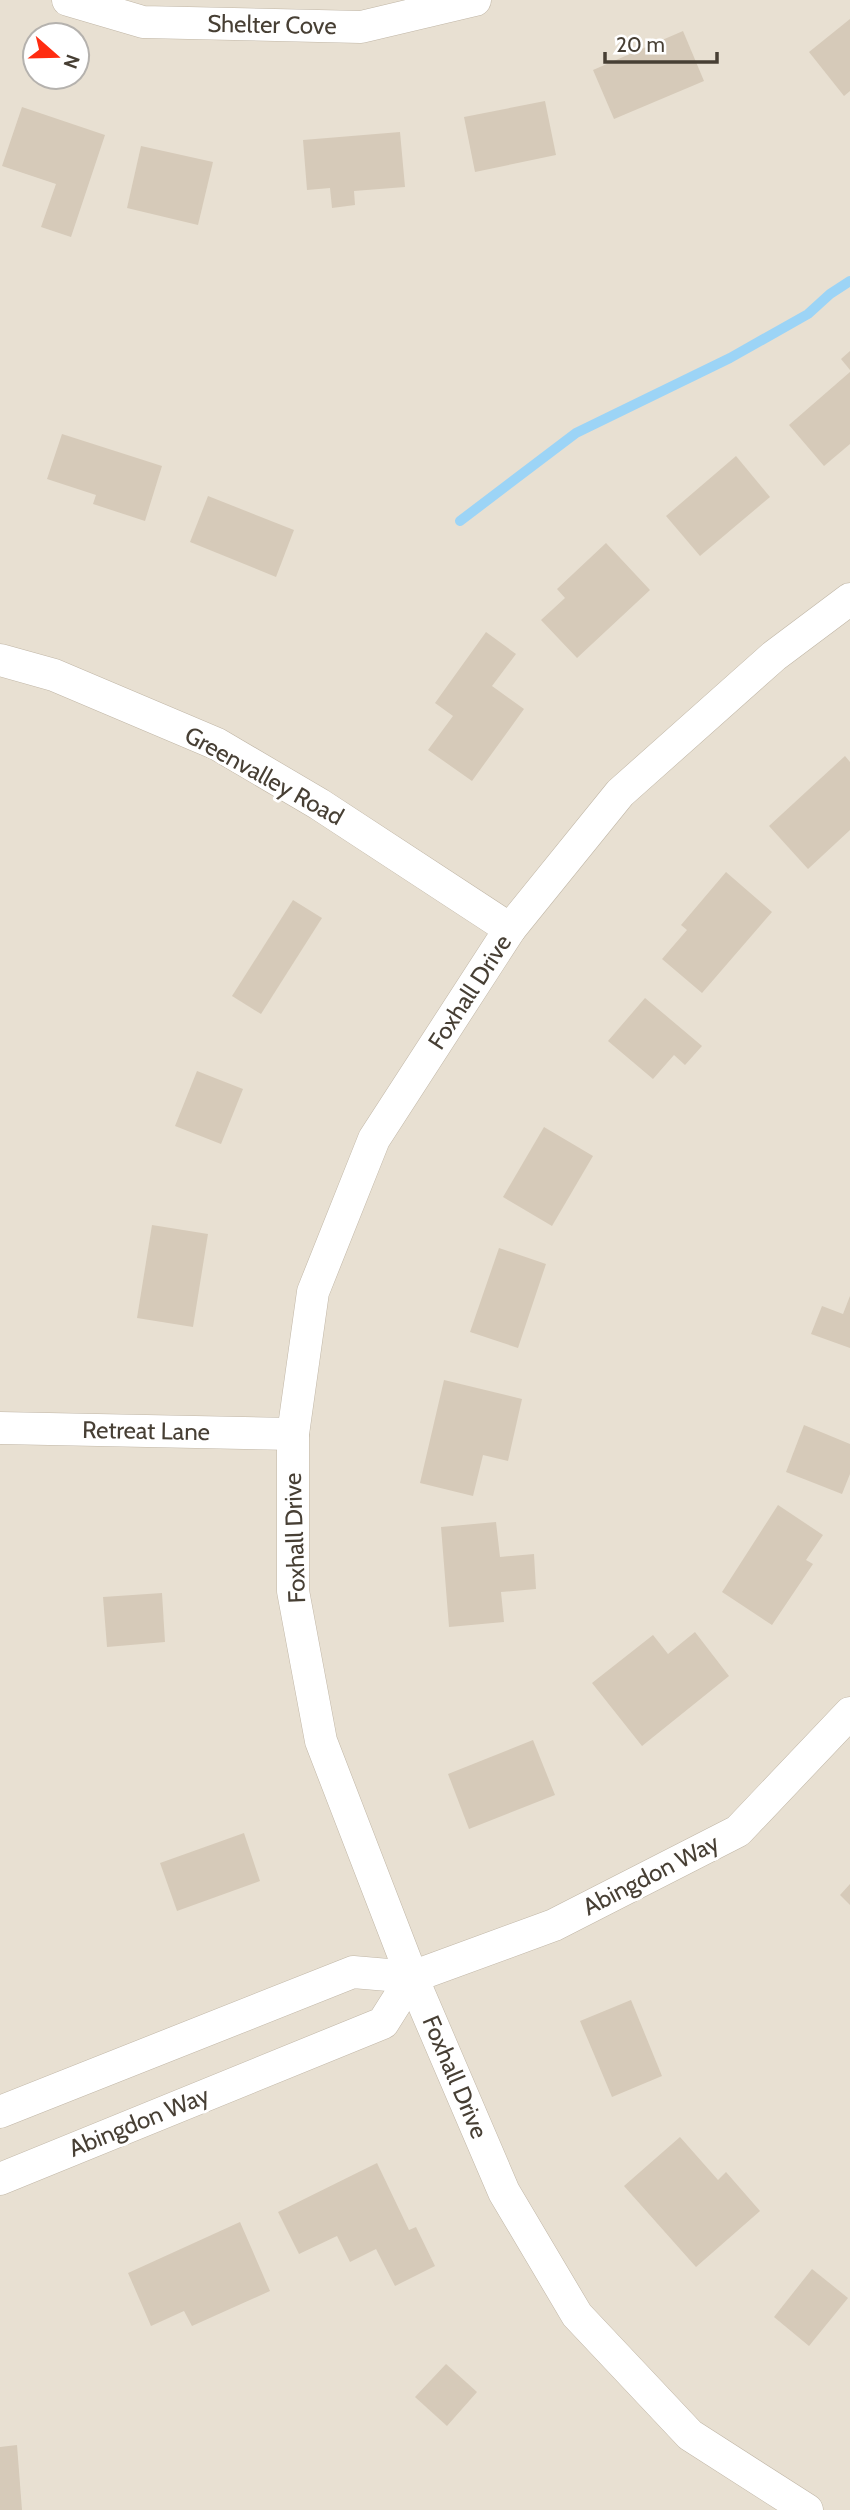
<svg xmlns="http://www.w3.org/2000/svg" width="850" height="2510" font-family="Cabin,sans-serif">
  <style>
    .residential { fill: #e8e0d2; fill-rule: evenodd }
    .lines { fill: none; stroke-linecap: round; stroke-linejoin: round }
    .stream { stroke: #9cd4f6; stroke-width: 10 }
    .building { fill: #d6cab9 }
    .minor-casing { stroke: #c0b6a6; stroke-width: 33 }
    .minor { stroke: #fff; stroke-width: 32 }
    .labels { text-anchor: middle; stroke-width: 6; stroke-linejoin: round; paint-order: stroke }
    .street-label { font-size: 24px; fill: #473f34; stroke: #fff }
  </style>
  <rect width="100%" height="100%" fill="#f4efe5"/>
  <path class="residential" d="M 0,0 L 850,0 L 850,2510 L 0,2510 ZM 35,35 L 77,35 L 77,77 L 35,77 Z"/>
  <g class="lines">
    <polyline class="stream" points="460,521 576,433 730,358 808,314 830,294 850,281"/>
  </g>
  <g class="building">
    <polygon points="850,19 850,91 844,96 809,52"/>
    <polygon points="683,31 704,81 614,119 593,70"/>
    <polygon points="545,101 556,155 475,172 464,117"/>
    <polygon points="22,107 105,135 71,237 41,227 56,184 2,166"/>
    <polygon points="400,132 405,187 354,191 355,205 332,208 330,188 307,190 303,140"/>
    <polygon points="141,146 213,162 198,225 127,208"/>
    <polygon points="850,351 850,370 841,359"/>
    <polygon points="850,372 850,444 824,466 789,425"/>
    <polygon points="62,434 162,466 145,521 93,504 96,495 47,479"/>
    <polygon points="736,456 770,497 700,556 666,516"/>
    <polygon points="208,496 294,530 276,577 190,542"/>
    <polygon points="606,543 650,590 577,658 541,620 565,598 557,589"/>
    <polygon points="486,632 516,654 492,686 524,709 472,781 428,750 453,716 435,703"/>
    <polygon points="845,756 850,762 850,830 808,869 769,826"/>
    <polygon points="726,872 772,912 702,993 662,959 687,930 681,925"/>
    <polygon points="293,900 322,918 261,1014 232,996"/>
    <polygon points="645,998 702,1046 685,1065 674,1055 653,1079 608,1041"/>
    <polygon points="197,1071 243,1089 221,1144 175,1126"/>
    <polygon points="544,1127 593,1156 552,1226 503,1197"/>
    <polygon points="152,1225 208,1234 193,1327 137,1318"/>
    <polygon points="499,1248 546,1264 518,1348 470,1332"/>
    <polygon points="850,1296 850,1348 811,1334 822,1306 843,1314"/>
    <polygon points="444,1380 522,1399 508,1461 483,1455 473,1496 420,1483"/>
    <polygon points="804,1425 850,1444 850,1474 842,1494 786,1472"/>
    <polygon points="778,1505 823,1535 806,1560 813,1564 772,1625 722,1592"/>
    <polygon points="496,1522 500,1557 534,1554 536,1589 501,1592 504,1622 449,1627 441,1527"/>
    <polygon points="162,1593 165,1642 107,1647 103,1597"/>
    <polygon points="695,1632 729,1676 642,1746 592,1683 653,1635 668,1654"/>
    <polygon points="533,1740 555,1795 469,1829 448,1774"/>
    <polygon points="244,1833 260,1881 177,1911 160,1863"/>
    <polygon points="850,1884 850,1905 840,1895"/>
    <polygon points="631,2000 662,2076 612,2097 580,2021"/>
    <polygon points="680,2137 718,2180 726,2172 760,2211 696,2267 624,2186"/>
    <polygon points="377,2163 409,2230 416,2227 435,2266 395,2286 376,2249 350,2262 337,2236 299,2254 278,2212"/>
    <polygon points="240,2222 270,2291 192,2326 184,2311 151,2326 128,2273"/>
    <polygon points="812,2269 848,2298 809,2346 774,2317"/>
    <polygon points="446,2364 477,2392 447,2426 415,2397"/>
    <polygon points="17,2445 22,2510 0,2510 0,2447"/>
  </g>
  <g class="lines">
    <defs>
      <g id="minor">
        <polyline points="68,0 143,22 361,27 475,0"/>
        <polyline points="0,660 54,675 217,744 319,804 510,929"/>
        <polyline points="0,1428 293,1434"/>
        <polyline points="0,2112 353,1972 412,1977 554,1925 738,1831 850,1713"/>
        <polyline points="0,2179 383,2023 412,1977"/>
        <polyline points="807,2510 690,2435 577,2315 504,2192 412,1977 321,1741 293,1591 293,1434 313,1292 374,1139 510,929 620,793 774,656 850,599"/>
      </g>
    </defs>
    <use href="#minor" class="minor-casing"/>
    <use href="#minor" class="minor"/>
  </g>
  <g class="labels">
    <g class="street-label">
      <text transform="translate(272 25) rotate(1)" y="8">Shelter Cove</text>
      <text transform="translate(264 776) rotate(29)" y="8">Greenvalley Road</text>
      <text transform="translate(470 992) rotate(-57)" y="8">Foxhall Drive</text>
      <text transform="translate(146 1431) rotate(1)" y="8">Retreat Lane</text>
      <text transform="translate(295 1538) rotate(-92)" y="8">Foxhall Drive</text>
      <text transform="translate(651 1875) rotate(-27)" y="8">Abingdon Way</text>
      <text transform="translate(455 2077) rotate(67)" y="8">Foxhall Drive</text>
      <text transform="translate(139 2122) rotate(-22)" y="8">Abingdon Way</text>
    </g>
  </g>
  <g transform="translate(56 56) rotate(110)"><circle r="33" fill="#ffffff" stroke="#b5b2ae" stroke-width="2"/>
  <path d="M0-5L12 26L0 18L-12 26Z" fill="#ff2c10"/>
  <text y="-10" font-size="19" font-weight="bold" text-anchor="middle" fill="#473f34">N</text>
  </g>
  <path d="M605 52v10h112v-10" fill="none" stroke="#473f34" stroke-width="3.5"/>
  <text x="616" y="52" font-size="21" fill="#473f34" stroke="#ffffff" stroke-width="5" paint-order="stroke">20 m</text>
</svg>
